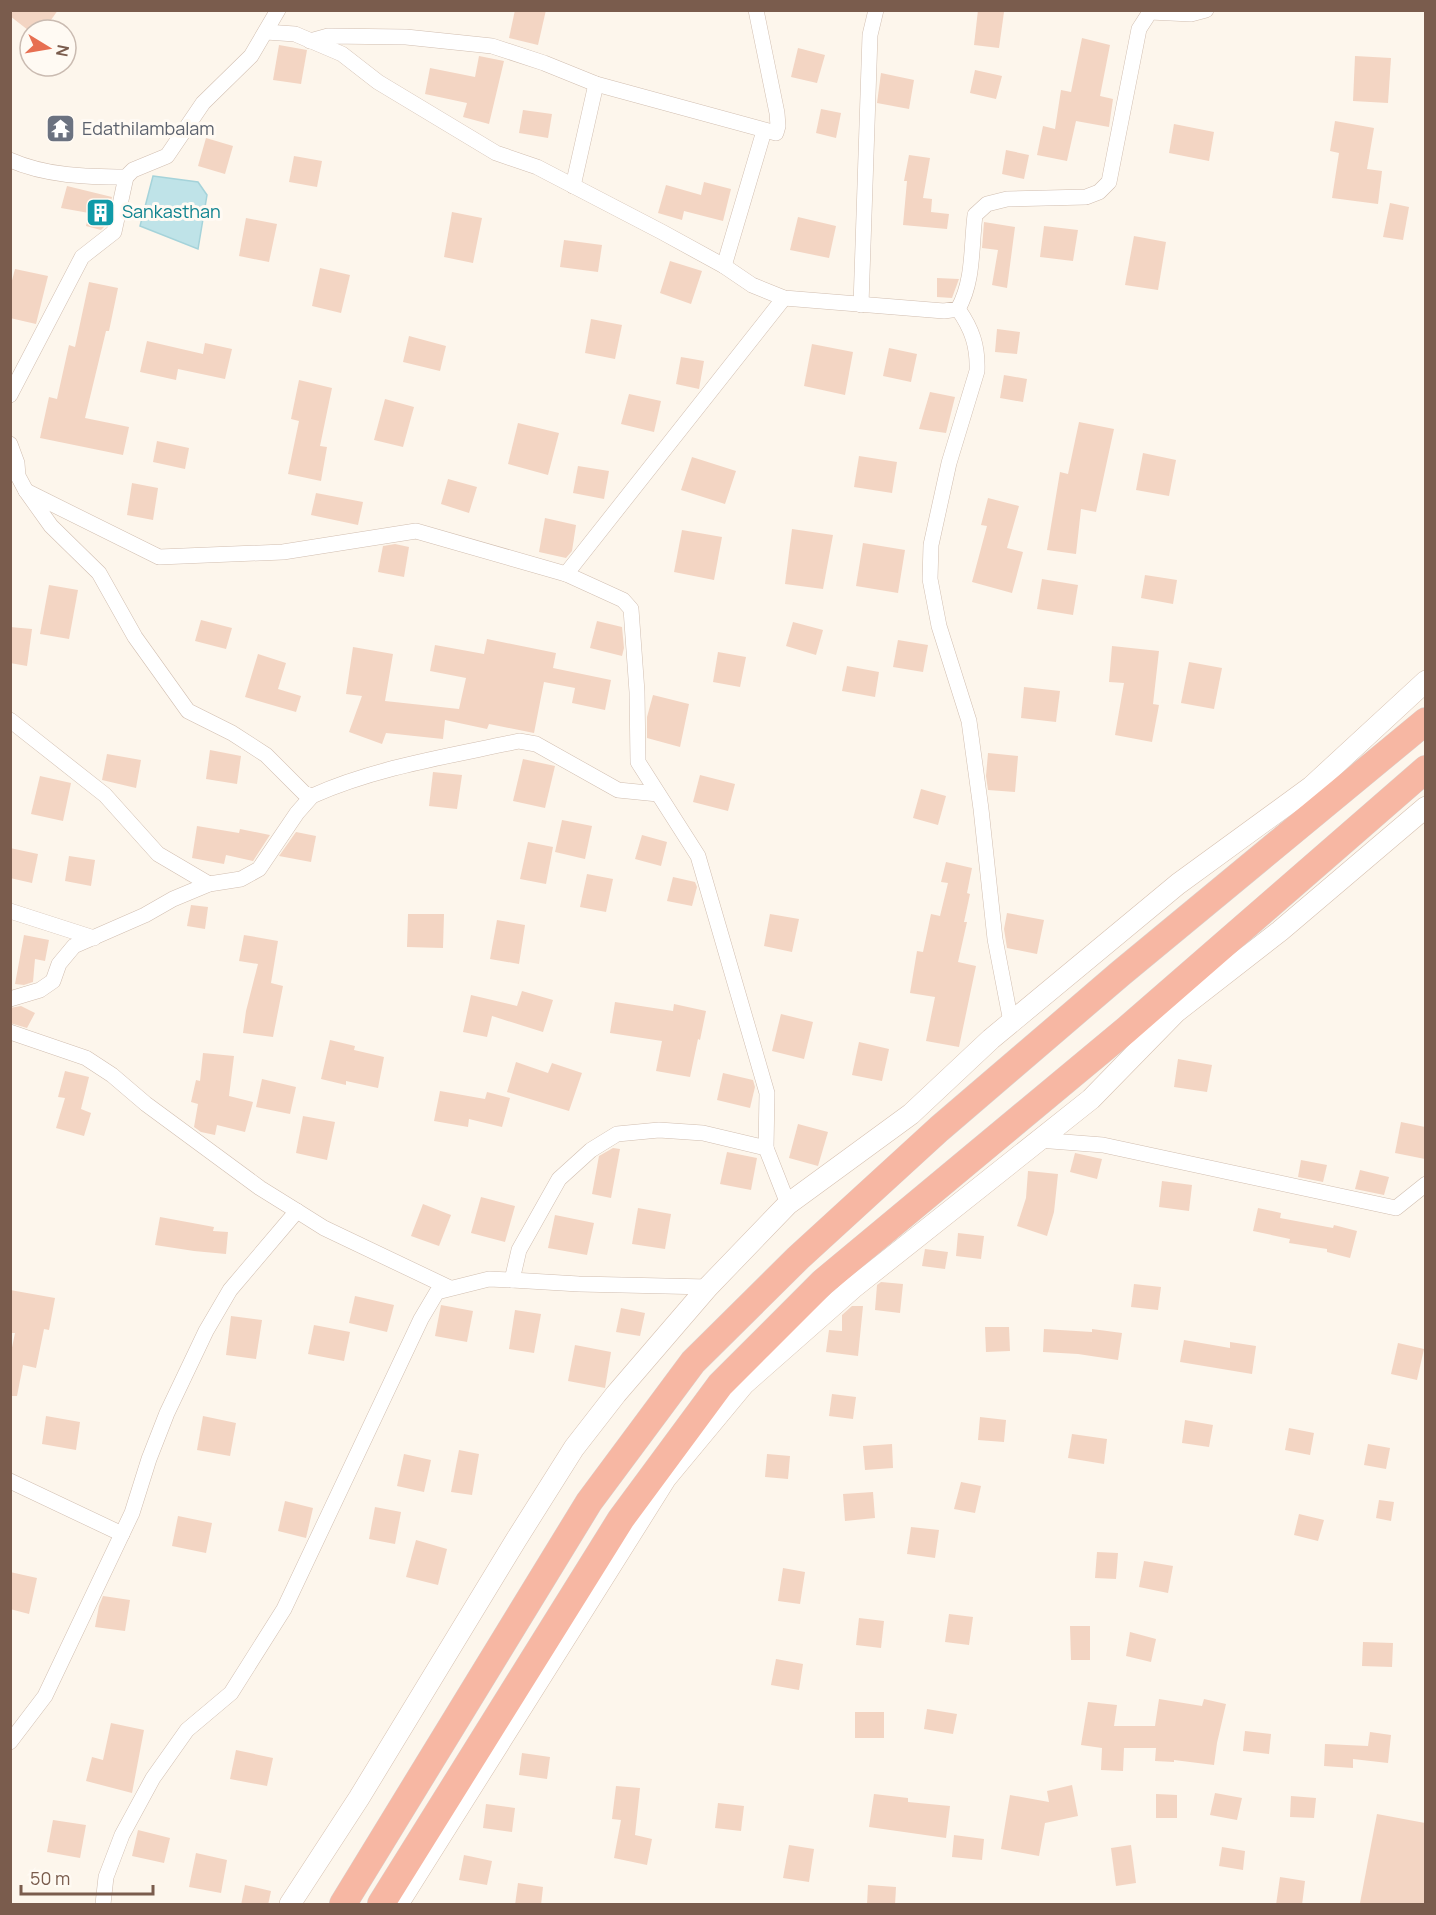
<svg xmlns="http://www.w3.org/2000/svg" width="1436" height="1915" font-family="Manrope,sans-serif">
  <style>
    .water { fill: #bfe3e8; stroke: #a5d3da; stroke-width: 1.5 }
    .building { fill: #f3d5c3 }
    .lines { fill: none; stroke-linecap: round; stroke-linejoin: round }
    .street-casing { stroke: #d1beb0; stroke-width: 16 }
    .secondary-casing { stroke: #d6c0b0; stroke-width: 22 }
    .highway-casing { stroke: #dad1cd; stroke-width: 28 }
    .street { stroke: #fff; stroke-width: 15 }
    .secondary { stroke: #fff; stroke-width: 21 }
    .highway { stroke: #f7b7a3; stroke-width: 27 }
    .labels { text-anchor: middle; stroke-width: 6; stroke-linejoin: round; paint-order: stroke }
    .worship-label { font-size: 18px; fill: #5b616d; stroke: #fffaf3; text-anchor: start }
    .culture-label { font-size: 18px; fill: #0d838f; stroke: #fffaf3; text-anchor: start }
  </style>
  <rect width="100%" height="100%" fill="#fdf6ec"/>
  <polygon class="water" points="153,176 198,182 207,195 198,249 140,226"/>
  <g class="building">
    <polygon points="10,10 58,10 44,30 28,30 10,16"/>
    <polygon points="515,10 546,10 538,45 509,38"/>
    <polygon points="978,10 1004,12 999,48 974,45"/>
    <polygon points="1082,38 1110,45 1100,96 1113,99 1109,127 1076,121 1067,161 1037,155 1043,126 1055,129 1061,90 1071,92"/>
    <polygon points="279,45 307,50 301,84 273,80"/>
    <polygon points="798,48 825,55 817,83 791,77"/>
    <polygon points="479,56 504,61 489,124 463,117 467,103 425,94 430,68 475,77"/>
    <polygon points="1355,56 1391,58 1388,103 1353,101"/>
    <polygon points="975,70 1002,76 996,99 970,93"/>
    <polygon points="881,73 914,80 909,109 877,103"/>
    <polygon points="821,109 841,113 836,138 816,133"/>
    <polygon points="523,110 552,114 548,138 519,133"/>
    <polygon points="1335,121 1374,128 1367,169 1382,171 1378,204 1332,198 1339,153 1330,151"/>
    <polygon points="1174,124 1214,132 1209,161 1169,153"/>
    <polygon points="206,138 233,146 225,174 198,166"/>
    <polygon points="1006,150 1029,155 1024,179 1002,174"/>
    <polygon points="909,155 930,158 923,198 932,199 931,212 949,214 947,229 903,225 907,181 904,181"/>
    <polygon points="294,156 322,161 317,187 289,182"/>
    <polygon points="704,182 731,189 723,221 684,211 682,220 658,213 666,185 701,195"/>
    <polygon points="67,186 112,197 105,226 101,230 86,226 89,213 61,208"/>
    <polygon points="1390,203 1409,207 1403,240 1383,237"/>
    <polygon points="452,212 482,218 473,263 444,257"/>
    <polygon points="798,217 836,226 829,258 790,250"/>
    <polygon points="246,218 277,224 269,262 239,256"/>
    <polygon points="984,222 1015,227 1007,288 992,285 998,250 982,248"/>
    <polygon points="1044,226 1078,230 1073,261 1040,257"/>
    <polygon points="1134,236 1166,242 1158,290 1125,285"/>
    <polygon points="564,240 602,245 598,272 560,267"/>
    <polygon points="670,261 702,271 691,304 660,293"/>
    <polygon points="320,268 350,275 341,313 312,306"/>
    <polygon points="15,269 48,276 36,324 10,318 10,288"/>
    <polygon points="937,278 959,279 952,298 937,297"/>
    <polygon points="89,282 118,288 109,331 106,331 85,418 129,427 123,455 40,438 49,397 57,399 69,345 75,347"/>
    <polygon points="591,319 622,325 615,359 585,353"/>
    <polygon points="997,329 1020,332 1017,354 995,352"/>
    <polygon points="409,336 446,346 440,371 403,362"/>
    <polygon points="147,341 203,354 205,343 232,349 225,379 178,369 176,380 140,372"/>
    <polygon points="812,344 853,352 845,395 804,386"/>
    <polygon points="889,348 917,354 911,382 883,376"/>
    <polygon points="681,357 704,361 699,389 676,384"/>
    <polygon points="1004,375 1027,379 1023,402 1000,398"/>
    <polygon points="299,380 332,388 320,446 327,447 321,481 288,474 299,421 291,419"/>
    <polygon points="930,392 955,397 946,433 919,429"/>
    <polygon points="629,394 661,401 654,432 621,424"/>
    <polygon points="385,399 414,407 403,447 374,440"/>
    <polygon points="1079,422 1114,429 1096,512 1081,509 1076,554 1047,550 1060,472 1068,474"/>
    <polygon points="518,423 559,433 548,475 508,464"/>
    <polygon points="157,441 189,448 185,469 153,462"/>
    <polygon points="1143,453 1176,460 1169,496 1136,490"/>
    <polygon points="859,456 897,462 892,493 854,487"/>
    <polygon points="692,457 736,471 725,504 681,490"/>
    <polygon points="578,466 609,471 604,499 573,493"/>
    <polygon points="448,479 477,487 469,513 441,504"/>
    <polygon points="132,483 158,488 153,520 127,515"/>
    <polygon points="316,493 363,502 358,525 311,515"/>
    <polygon points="988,498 1019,506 1007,548 1023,552 1012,593 972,582 987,526 981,525"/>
    <polygon points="545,518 576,525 572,551 566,558 539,552"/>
    <polygon points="792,529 833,535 823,589 785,584"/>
    <polygon points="682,530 722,537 714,580 674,572"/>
    <polygon points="863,543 905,550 898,593 856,586"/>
    <polygon points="395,544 409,547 404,577 378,572 383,546"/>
    <polygon points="1145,575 1177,580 1173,604 1141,598"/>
    <polygon points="1042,579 1078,585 1073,615 1037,609"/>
    <polygon points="49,585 78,590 69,639 40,634"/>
    <polygon points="201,620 232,628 226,649 195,641"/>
    <polygon points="597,621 622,627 624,648 622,656 590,648"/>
    <polygon points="793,622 823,630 816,655 786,646"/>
    <polygon points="10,627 32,629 27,666 10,663"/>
    <polygon points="487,639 556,653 553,668 611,680 605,710 572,703 575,688 544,682 534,733 489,724 487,729 445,720 443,739 386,733 382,744 349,732 362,696 346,694 353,647 393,654 385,701 459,709 466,678 430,671 435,645 484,654"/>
    <polygon points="898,640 928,645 923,672 893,667"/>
    <polygon points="1112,646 1159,651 1153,704 1159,705 1152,742 1115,735 1124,683 1109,682"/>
    <polygon points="718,652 746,657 740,687 713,682"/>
    <polygon points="258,654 286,663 278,689 301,696 296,712 245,697"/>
    <polygon points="1189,662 1222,668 1214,709 1181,703"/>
    <polygon points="847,666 879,672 875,697 842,691"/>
    <polygon points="1024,687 1060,691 1056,722 1021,718"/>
    <polygon points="653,695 689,704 680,747 647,738 647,717"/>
    <polygon points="210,750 241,756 237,784 206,779"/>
    <polygon points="988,753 1018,756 1015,792 988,790 986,776"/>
    <polygon points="107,754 141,760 136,788 102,780"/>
    <polygon points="523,759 555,766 545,808 513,801"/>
    <polygon points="433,772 462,775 457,809 429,806"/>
    <polygon points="700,775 735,784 728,811 693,802"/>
    <polygon points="40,776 71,783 63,821 31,814"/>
    <polygon points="921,789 946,796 938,825 913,818"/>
    <polygon points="562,820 592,826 585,859 555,852"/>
    <polygon points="197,826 239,833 240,829 270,835 253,861 226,855 224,864 192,858"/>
    <polygon points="296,832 316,836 311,862 279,856"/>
    <polygon points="642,835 667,842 661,866 635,859"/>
    <polygon points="528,842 553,847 546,884 520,879"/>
    <polygon points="10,848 38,854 32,883 10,878"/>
    <polygon points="69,856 95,860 91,886 65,881"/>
    <polygon points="946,862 972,868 967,893 970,894 964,922 967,922 958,962 976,966 959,1047 926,1041 935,997 910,993 917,951 923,952 931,914 940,916 948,883 941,882"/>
    <polygon points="587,874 613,879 606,912 580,907"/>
    <polygon points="673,877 695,882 697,887 692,906 667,901"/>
    <polygon points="191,905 208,907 205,929 187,926"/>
    <polygon points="1007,913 1044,920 1037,954 1007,948 1004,929"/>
    <polygon points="408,914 444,914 443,948 407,947"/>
    <polygon points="770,914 799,919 792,952 764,946"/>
    <polygon points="497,920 525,925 519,964 490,959"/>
    <polygon points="24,935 49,940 45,961 35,959 33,982 24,985 15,984"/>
    <polygon points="244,935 278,941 271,983 283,986 273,1037 243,1033 246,1011 258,964 239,961"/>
    <polygon points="522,991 553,1000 543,1032 492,1016 487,1037 463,1032 471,995 517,1006"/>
    <polygon points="615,1002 673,1011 674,1004 706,1011 700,1040 698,1039 690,1077 656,1071 662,1041 610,1033"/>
    <polygon points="21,1006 35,1013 27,1028 10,1023 10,1008"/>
    <polygon points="781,1014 813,1022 804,1059 772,1051"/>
    <polygon points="330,1040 355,1046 354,1050 384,1057 378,1088 346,1081 346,1085 321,1079"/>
    <polygon points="859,1042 889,1049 882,1081 852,1075"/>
    <polygon points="203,1053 234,1056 229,1096 253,1102 245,1132 217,1125 215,1135 201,1132 194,1127 198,1104 191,1102 196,1080 200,1081"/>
    <polygon points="1178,1059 1212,1065 1207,1092 1174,1087"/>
    <polygon points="516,1062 548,1073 552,1063 582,1073 569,1111 507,1092"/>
    <polygon points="65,1071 89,1077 81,1109 91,1113 84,1136 56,1128 65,1098 58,1097"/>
    <polygon points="723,1073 753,1080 755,1087 750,1108 717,1100"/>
    <polygon points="262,1079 296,1087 290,1114 256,1107"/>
    <polygon points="440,1091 485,1099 487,1092 510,1098 502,1127 469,1119 468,1127 434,1121"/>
    <polygon points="303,1116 335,1122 327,1160 296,1153"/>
    <polygon points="1401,1122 1425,1127 1425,1159 1395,1153"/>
    <polygon points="798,1124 828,1132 818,1166 789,1158"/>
    <polygon points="613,1148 620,1149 611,1198 592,1194 599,1156"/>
    <polygon points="727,1152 757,1158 751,1190 720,1184"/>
    <polygon points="1075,1153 1102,1159 1097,1179 1070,1172"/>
    <polygon points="1301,1160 1327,1165 1323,1182 1298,1177"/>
    <polygon points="1360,1170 1389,1177 1384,1195 1355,1189"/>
    <polygon points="1028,1171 1058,1174 1054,1212 1047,1236 1017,1226 1026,1198"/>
    <polygon points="1162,1181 1192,1185 1189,1211 1159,1207"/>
    <polygon points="481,1197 515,1206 505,1242 471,1233"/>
    <polygon points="423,1204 451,1215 439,1246 411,1236"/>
    <polygon points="638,1208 671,1214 665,1249 632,1244"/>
    <polygon points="1258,1208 1281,1213 1280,1218 1333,1228 1334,1225 1357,1231 1350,1258 1327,1252 1327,1249 1289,1243 1290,1239 1253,1231"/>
    <polygon points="555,1215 594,1223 587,1255 548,1248"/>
    <polygon points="160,1217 214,1227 213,1231 228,1232 226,1254 194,1251 155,1245"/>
    <polygon points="958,1233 984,1236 981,1259 956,1256"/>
    <polygon points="925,1249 948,1252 945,1269 922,1266"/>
    <polygon points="881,1282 903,1284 900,1313 875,1310 877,1285"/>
    <polygon points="1134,1284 1161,1287 1158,1310 1131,1307"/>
    <polygon points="10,1290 55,1298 49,1330 44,1329 36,1368 23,1365 17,1396 10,1396 10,1357 15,1333 10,1333"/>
    <polygon points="355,1296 394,1305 387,1332 349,1323"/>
    <polygon points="441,1305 473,1311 467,1342 435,1336"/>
    <polygon points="852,1306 863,1306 858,1356 826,1352 829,1330 842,1331 842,1315"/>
    <polygon points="621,1308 645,1313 640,1336 616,1332"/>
    <polygon points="515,1310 541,1314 534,1353 509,1349"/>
    <polygon points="231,1316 262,1320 256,1359 226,1355"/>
    <polygon points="314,1325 350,1332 344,1361 308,1354"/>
    <polygon points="985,1327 1009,1327 1010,1351 986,1352"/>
    <polygon points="1044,1329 1092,1332 1092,1329 1122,1333 1118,1360 1078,1354 1043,1352"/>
    <polygon points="1184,1340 1230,1348 1230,1342 1256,1346 1252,1374 1180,1362"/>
    <polygon points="1398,1343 1424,1349 1417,1380 1391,1374"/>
    <polygon points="575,1345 611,1352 605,1388 568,1381"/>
    <polygon points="832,1394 856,1397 853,1419 829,1416"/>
    <polygon points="46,1416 80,1422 76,1450 42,1444"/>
    <polygon points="203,1416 236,1423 230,1456 197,1450"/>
    <polygon points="980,1417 1006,1420 1004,1442 978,1440"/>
    <polygon points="1185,1420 1213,1425 1209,1447 1182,1443"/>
    <polygon points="1289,1428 1314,1433 1310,1455 1285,1450"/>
    <polygon points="1072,1434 1107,1439 1104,1464 1068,1458"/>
    <polygon points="892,1444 893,1468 865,1470 863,1446"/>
    <polygon points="1368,1444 1390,1448 1386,1469 1364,1465"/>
    <polygon points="459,1450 479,1454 472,1495 451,1492"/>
    <polygon points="404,1454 431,1460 424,1492 397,1486"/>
    <polygon points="767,1454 790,1456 788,1479 765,1477"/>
    <polygon points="961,1482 981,1486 975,1513 954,1509"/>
    <polygon points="873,1492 875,1518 845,1521 843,1494"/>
    <polygon points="1379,1500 1394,1502 1391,1521 1376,1518"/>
    <polygon points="285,1501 313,1508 306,1538 278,1531"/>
    <polygon points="375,1507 401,1512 395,1544 369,1539"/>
    <polygon points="1299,1514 1324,1520 1318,1541 1294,1535"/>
    <polygon points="178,1516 212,1523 206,1553 172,1546"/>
    <polygon points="911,1527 939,1530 935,1558 907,1554"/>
    <polygon points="416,1540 447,1549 438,1585 406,1577"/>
    <polygon points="1097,1552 1118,1553 1116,1579 1095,1578"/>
    <polygon points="1144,1561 1173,1566 1168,1593 1139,1587"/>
    <polygon points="783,1568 805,1572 800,1604 778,1601"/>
    <polygon points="10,1572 37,1578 29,1614 10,1609"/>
    <polygon points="103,1596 130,1600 125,1631 95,1627 99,1606"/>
    <polygon points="949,1614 973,1617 969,1645 945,1642"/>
    <polygon points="859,1618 884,1621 881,1648 856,1645"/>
    <polygon points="1070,1626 1090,1626 1090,1660 1071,1660"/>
    <polygon points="1130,1632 1156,1639 1151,1662 1126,1656"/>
    <polygon points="1363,1642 1393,1643 1392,1667 1362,1666"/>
    <polygon points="776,1659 803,1664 799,1690 771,1685"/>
    <polygon points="1159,1699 1202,1706 1204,1699 1226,1704 1217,1743 1214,1765 1174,1760 1174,1762 1155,1761 1156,1748 1124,1748 1123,1771 1101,1770 1102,1748 1081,1745 1088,1702 1117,1705 1114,1726 1155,1726"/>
    <polygon points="927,1709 957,1714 953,1734 924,1729"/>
    <rect x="855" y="1712" width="29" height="26"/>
    <polygon points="111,1723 144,1730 132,1793 86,1781 92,1757 103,1760"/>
    <polygon points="1245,1731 1271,1734 1269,1754 1243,1751"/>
    <polygon points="1370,1732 1391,1735 1388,1763 1353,1759 1353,1768 1324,1766 1325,1744 1368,1746"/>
    <polygon points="236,1750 273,1758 267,1786 230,1779"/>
    <polygon points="522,1753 550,1757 547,1779 519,1775"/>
    <polygon points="1072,1785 1078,1816 1045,1823 1039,1856 1001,1849 1010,1795 1049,1802 1047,1791"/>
    <polygon points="616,1786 640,1788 635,1835 652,1839 647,1865 614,1858 621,1820 612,1819"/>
    <polygon points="1215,1793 1242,1798 1237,1820 1210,1815"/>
    <polygon points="874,1794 908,1798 908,1802 950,1806 946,1838 869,1827"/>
    <polygon points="1156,1794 1177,1795 1177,1818 1156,1818"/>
    <polygon points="1291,1796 1316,1798 1314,1818 1290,1817"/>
    <polygon points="718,1803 744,1806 741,1831 715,1828"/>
    <polygon points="486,1804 515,1808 512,1832 483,1828"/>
    <polygon points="1377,1814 1425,1823 1425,1905 1371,1905 1360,1903"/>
    <polygon points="53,1820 86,1825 80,1858 47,1852"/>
    <polygon points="138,1830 170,1838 164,1863 132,1856"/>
    <polygon points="954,1835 984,1839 982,1860 952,1857"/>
    <polygon points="789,1845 814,1849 809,1882 783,1878"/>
    <polygon points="1131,1845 1136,1883 1116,1886 1111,1848"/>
    <polygon points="1222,1847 1245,1851 1243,1870 1219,1866"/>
    <polygon points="196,1853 227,1860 221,1893 189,1887"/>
    <polygon points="464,1855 492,1861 487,1885 459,1880"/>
    <polygon points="1280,1877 1305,1881 1302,1905 1276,1905"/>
    <polygon points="518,1883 543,1887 541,1905 515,1905"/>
    <polygon points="245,1885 271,1891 268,1905 241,1905"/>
    <polygon points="868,1885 896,1887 895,1905 867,1905"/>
  </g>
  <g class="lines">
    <defs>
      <g id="street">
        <path d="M 266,32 L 295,34 L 342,54 L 378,82 L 496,153 L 537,167 L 662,232 L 724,266 L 752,285 L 784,298 L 944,311 L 958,309 C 974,281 971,247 975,215 L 987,204 L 1007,199 L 1086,197 L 1099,192 L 1109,182 L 1139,29 L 1150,12 L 1191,14 L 1206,10"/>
        <polyline points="310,41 328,36 406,37 492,46 544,63 596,84 776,133 778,126 777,113 756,10"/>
        <path d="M 10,160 C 46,176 87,177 126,177 L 133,170 L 167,156 L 203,103 L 251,56 L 278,10"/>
        <polyline points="573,186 596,84"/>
        <polyline points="724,266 764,131"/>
        <polyline points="861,305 870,35 876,10"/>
        <path d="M 958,309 C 972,329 978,346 977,371 L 949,463 L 931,545 L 930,579 L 939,626 L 969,721 L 981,809 L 995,939 L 1011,1022"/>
        <polyline points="10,395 82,257 114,232 126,177"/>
        <path d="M 10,444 L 17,463 L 18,476 L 26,491 L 51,526 L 99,573 L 135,637 L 188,711 L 232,733 L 266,755 L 304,793 L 312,796 C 377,767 450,756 519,741 L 536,744 L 618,790 L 658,794"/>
        <polyline points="26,491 159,557 283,552 416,531 566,574 623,600 631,609 637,692 638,762 698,856 767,1093 766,1148"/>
        <polyline points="566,574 784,298"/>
        <polyline points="10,720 105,795 158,854 209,884"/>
        <polyline points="10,911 94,938"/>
        <polyline points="10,999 40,990 53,981 59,964 74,946 145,915 173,899 209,884 241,879 259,869 297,813 312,796"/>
        <polyline points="10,1032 86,1058 112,1075 146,1104 260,1188 297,1211 324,1228 450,1288"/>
        <polyline points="1038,1140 1103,1145 1396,1208 1426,1184"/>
        <polyline points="512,1280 579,1284 708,1287"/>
        <polyline points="10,1481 122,1534"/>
        <polyline points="10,1742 45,1696 132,1513 149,1459 167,1413 206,1331 230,1290 297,1211"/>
        <polyline points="103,1904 106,1877 122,1835 153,1778 187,1730 231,1693 284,1609 421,1319 437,1292 489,1279 512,1280 519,1250 559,1179 591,1150 617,1134 659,1130 703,1133 766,1148 788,1204"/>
      </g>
      <g id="secondary">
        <polyline points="290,1904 359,1798 516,1540 574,1448 616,1394 708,1287 788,1204 911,1114 991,1039 1178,884 1311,787 1426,681"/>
        <polyline points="398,1904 666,1478 744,1384 853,1288 1091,1099 1176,1012 1280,931 1426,807"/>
      </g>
      <g id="highway">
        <polyline points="343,1904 589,1502 693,1362 798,1258 939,1129 1121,973 1426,721"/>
        <polyline points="381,1904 621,1519 720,1385 823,1282 1126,1030 1426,769"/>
      </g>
    </defs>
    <use href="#street" class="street-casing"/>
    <use href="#secondary" class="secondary-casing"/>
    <use href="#highway" class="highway-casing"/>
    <use href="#street" class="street"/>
    <use href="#secondary" class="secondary"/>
    <use href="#highway" class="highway"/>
  </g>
  <defs>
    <symbol id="temple-square" viewBox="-11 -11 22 22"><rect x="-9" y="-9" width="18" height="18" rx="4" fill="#6b7280" stroke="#fffaf3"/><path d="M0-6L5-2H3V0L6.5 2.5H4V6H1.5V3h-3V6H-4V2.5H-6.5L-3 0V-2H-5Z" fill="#fff"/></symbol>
    <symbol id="building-square" viewBox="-11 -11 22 22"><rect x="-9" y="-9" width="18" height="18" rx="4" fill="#0f9aa8" stroke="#fffaf3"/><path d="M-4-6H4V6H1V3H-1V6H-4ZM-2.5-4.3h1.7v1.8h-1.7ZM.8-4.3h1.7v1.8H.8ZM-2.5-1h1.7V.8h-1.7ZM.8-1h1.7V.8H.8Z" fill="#fff"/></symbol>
  </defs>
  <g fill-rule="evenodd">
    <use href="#temple-square" x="44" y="112" width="33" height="33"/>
    <use href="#building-square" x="84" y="196" width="33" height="33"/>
  </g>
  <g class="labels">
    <g class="worship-label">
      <text x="82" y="135">Edathilambalam</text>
    </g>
    <g class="culture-label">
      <text x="122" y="218">Sankasthan</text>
    </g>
  </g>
  <rect width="1436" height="1915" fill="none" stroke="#7a5c4d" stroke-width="24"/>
  <g transform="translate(48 48) rotate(101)"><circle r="28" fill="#fffaf3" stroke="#cabbb1" stroke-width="1.5"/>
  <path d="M0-4.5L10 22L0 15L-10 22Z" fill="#e76f51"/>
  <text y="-9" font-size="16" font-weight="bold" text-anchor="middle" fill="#7a5c4d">N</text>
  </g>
  <path d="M21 1885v9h132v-9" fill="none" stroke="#7a5c4d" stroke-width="3"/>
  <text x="30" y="1885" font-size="18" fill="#7a5c4d" stroke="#fffaf3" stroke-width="4.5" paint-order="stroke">50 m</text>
</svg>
